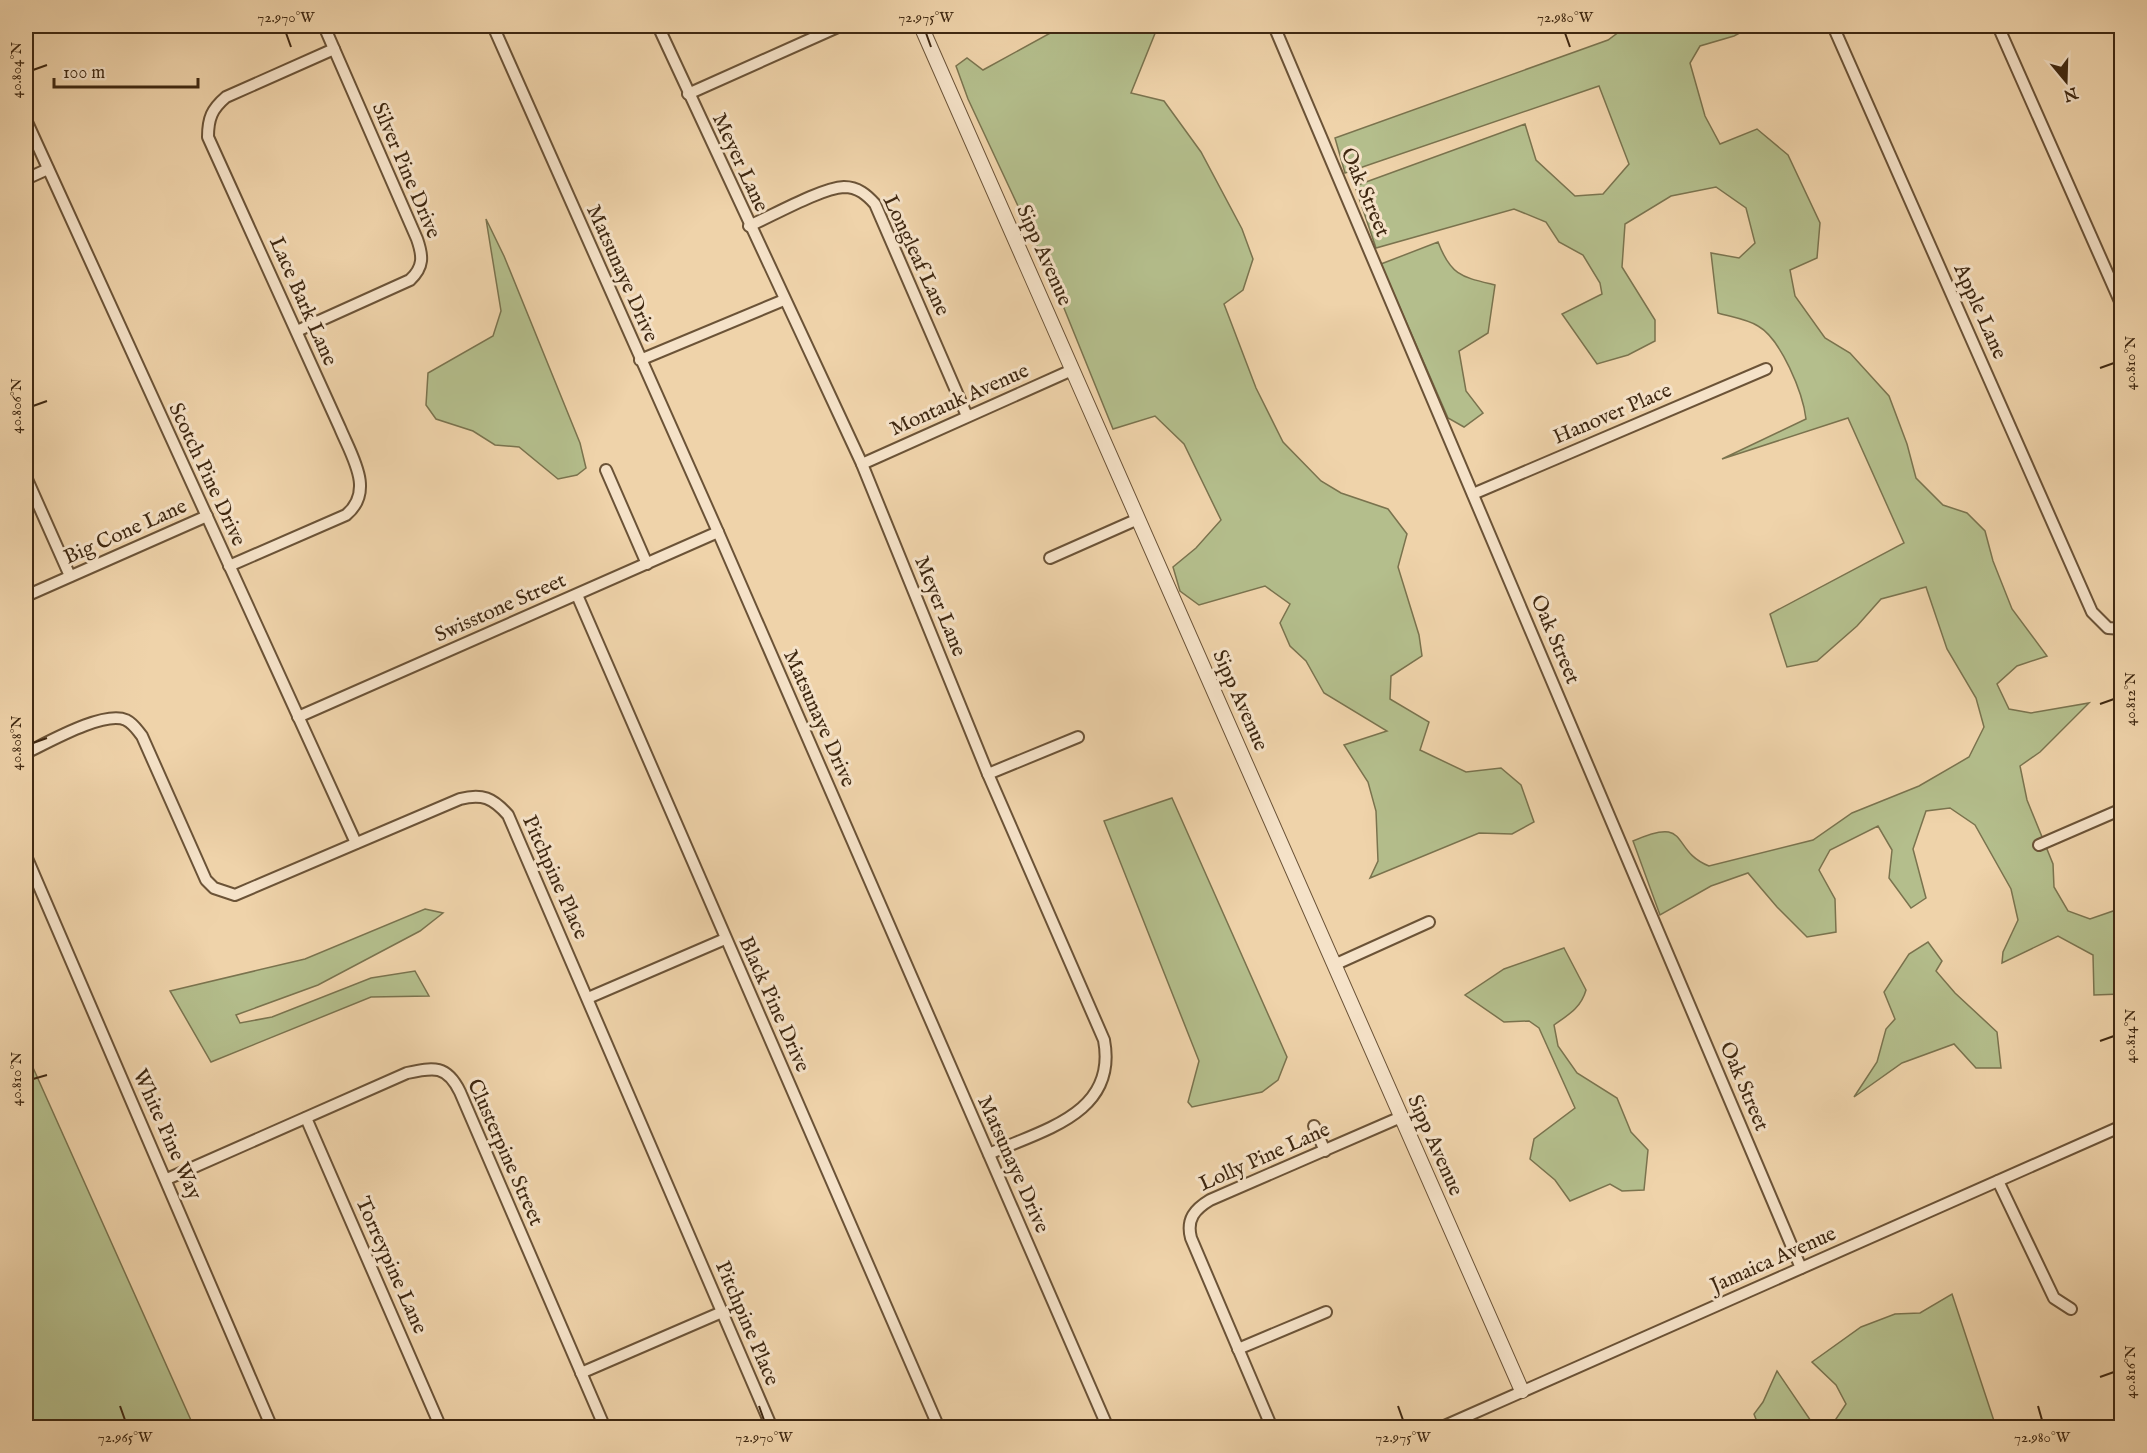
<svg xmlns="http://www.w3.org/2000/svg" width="2147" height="1453" font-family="'IM FELL English',serif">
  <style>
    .green { fill: #b4be8c; stroke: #7a734e; stroke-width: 1.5 }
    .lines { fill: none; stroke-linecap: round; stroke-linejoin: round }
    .minor-casing { stroke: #6b5337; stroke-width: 14 }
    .tertiary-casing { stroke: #6b5337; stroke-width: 16 }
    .minor { stroke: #f5e2c8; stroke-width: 10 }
    .tertiary { stroke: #f5e2c8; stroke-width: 14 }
    .ticks { fill: none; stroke: #3f2811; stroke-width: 2 }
    .labels { text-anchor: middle; stroke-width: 6; stroke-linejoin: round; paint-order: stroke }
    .street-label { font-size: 21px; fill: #3f2811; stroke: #f5e2c8 }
    .neatline { fill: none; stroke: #3f2811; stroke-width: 2 }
    .ticks-label { font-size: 15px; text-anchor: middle; fill: #3f2811 }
  </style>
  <rect width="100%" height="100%" fill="#efd3aa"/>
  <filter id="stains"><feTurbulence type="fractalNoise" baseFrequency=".00333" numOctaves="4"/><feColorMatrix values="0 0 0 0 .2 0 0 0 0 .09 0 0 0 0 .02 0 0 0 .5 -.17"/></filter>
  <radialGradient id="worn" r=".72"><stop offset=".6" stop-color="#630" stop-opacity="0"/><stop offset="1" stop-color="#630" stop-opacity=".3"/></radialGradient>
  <g class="green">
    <polygon points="1063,26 1158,26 1131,93 1164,101 1201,152 1242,229 1253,259 1243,290 1224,304 1256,388 1283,442 1321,481 1341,493 1388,509 1407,534 1398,567 1419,635 1422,656 1391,676 1390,699 1429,722 1420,750 1466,772 1501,768 1521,785 1534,822 1512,834 1479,833 1370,878 1378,861 1376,811 1368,782 1344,745 1387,731 1324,693 1306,661 1290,646 1280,623 1290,604 1265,586 1199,605 1180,591 1173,567 1196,548 1221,520 1184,444 1155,416 1113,429 1053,281 968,99 956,66 967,58 983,70"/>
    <path d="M 1627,26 L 1753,26 L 1734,36 L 1700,46 L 1690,63 L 1705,116 L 1720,144 L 1757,129 L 1788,155 L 1820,223 L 1817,258 L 1790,270 L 1795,296 L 1825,338 L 1850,353 L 1889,396 L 1907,444 L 1916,478 L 1943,505 L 1967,513 L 1985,531 L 1993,561 L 2012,609 L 2047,656 L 2017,666 L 1997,684 L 2009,709 L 2031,713 L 2089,703 L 2040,752 L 2020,766 L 2027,800 L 2053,864 L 2054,887 L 2068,911 L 2090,919 L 2113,911 L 2121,903 L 2121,994 L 2094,995 L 2093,955 L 2058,936 L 2002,963 L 2003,952 L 2018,920 L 2011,889 L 1975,825 L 1950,808 L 1926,811 L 1913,849 L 1926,898 L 1911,908 L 1889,878 L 1892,850 L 1878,826 L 1830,850 L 1819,870 L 1835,899 L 1836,932 L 1807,937 L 1777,907 L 1748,873 L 1711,886 L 1660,915 L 1633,841 C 1692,815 1669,850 1709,866 L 1813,840 L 1852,813 L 1919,786 L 1969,757 L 1984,727 L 1976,698 L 1947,649 L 1926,587 L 1881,599 L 1857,626 L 1817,661 L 1787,667 L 1770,614 L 1904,543 L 1848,418 L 1722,459 L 1806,419 C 1803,393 1781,339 1758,326 C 1747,319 1731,317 1718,313 L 1711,253 L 1739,258 L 1755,243 L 1746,208 L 1716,187 L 1671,196 L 1625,224 L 1622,267 L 1655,320 L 1655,341 L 1628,355 L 1597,364 L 1562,314 L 1602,294 L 1600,283 L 1583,255 L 1559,242 L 1546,222 L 1514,209 L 1376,248 L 1355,186 L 1525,124 L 1536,160 L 1575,196 L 1603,194 L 1629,164 L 1599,86 L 1345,173 L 1335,138 L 1608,40 Z"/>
    <polygon points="486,219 504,256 580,443 586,468 577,475 558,479 519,447 495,445 473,431 436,419 426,405 428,373 493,336 501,311"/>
    <path d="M 1438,242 C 1451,276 1462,277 1495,285 L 1488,333 L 1459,351 L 1466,391 L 1483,413 L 1464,427 L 1448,418 L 1381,264 Z"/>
    <polygon points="1172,798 1287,1057 1278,1080 1262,1092 1192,1107 1188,1102 1199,1061 1104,821"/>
    <polygon points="425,909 443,913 420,931 318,985 236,1015 240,1023 272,1017 371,978 415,971 429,996 371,997 211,1062 170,991 305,959"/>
    <polygon points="1928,942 1942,961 1936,971 1955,993 1997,1032 2001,1068 1976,1068 1954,1044 1902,1063 1854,1097 1877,1062 1886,1029 1895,1019 1884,992 1909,954"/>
    <path d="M 1564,948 L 1586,990 C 1581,1008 1568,1015 1554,1025 L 1558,1046 L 1577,1073 L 1617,1098 L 1631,1132 L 1648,1150 L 1644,1190 L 1622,1191 L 1610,1184 L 1570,1201 L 1555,1180 L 1530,1159 L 1534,1139 L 1575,1108 L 1539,1028 L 1529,1021 L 1504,1022 L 1465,995 L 1504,969 Z"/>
    <polygon points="26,1052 194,1427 26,1427"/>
    <polygon points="1952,1294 1996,1427 1823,1427 1832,1425 1846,1404 1836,1385 1812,1362 1861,1327 1895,1314 1920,1313"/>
    <polygon points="1777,1371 1815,1427 1759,1427 1754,1414 1763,1402"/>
  </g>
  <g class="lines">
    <defs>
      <g id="minor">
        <polyline points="493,26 718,532 1108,1428"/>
        <path d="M 658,26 L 862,464 L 988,774 L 1104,1040 C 1118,1114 1042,1130 989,1154"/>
        <polyline points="1274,26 1801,1268"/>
        <polyline points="1833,26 2092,612 2108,628 2122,629"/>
        <polyline points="1998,26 2122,306"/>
        <polyline points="688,94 840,26"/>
        <polyline points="26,120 356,843"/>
        <polyline points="26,179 48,169"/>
        <path d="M 749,226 C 772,216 821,188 844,187 C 858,187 867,195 875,204 L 967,416"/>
        <path d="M 297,331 L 410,280 C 424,267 423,256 417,239 L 324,26"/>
        <polyline points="640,360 784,300"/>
        <polyline points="862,464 1072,370"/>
        <polyline points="606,470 647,564"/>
        <polyline points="26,477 70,576"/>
        <polyline points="1473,494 1766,369"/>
        <polyline points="1050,558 1138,519"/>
        <path d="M 229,566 L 346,515 C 375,491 352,457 340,428 L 208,137 C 208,118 212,109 226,97 L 334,49"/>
        <polyline points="577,595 939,1428"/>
        <polyline points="26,596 207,516"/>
        <polyline points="298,717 718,532"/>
        <path d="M 26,753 C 47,743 104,710 126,720 C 134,724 137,730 142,736 L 206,880 L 214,888 L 235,895 L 460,799 C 482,793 493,798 508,815 L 772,1428"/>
        <polyline points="988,774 1078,737"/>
        <polyline points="2039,845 2122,809"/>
        <polyline points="26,856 272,1428"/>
        <polyline points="1334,965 1429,922"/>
        <polyline points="588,998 725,939"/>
        <polyline points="306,1118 441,1428"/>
        <polyline points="1314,1126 1325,1151"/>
        <path d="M 167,1179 L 407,1073 C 434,1067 447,1065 460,1092 L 605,1428"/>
        <polyline points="1998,1181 2054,1298 2071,1309"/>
        <polyline points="1238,1349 1326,1312"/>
        <polyline points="581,1373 722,1312"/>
        <path d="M 1272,1428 L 1191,1238 C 1186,1219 1195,1209 1210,1200 L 1401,1117"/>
        <polyline points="1440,1428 2122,1126"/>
      </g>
      <polyline id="tertiary" points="921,26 1522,1391"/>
    </defs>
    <use href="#minor" class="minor-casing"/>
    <use href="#tertiary" class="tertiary-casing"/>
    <use href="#minor" class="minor"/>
    <use href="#tertiary" class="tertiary"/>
  </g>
  <path class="ticks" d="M 286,33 L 291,47M 926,33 L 931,47M 1565,33 L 1570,47M 33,70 L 47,65M 2100,368 L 2114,363M 33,406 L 47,401M 2100,704 L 2114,699M 33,743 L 47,738M 2100,1041 L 2114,1036M 33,1079 L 47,1075M 2100,1377 L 2114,1372M 120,1406 L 125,1420M 759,1406 L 764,1420M 1398,1406 L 1403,1420M 2038,1406 L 2042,1420"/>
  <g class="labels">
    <g class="street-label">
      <text transform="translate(741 162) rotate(65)" y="7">Meyer Lane</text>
      <text transform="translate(407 170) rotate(67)" y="7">Silver Pine Drive</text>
      <text transform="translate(1366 192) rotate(67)" y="7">Oak Street</text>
      <text transform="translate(917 255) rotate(65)" y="7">Longleaf Lane</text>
      <text transform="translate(1045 255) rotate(66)" y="7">Sipp Avenue</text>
      <text transform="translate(623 273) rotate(66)" y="7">Matsunaye Drive</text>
      <text transform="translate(304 301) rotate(66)" y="7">Lace Bark Lane</text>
      <text transform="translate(1981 311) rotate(66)" y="7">Apple Lane</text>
      <text transform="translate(959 399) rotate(-24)" y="7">Montauk Avenue</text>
      <text transform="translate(1612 413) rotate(-23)" y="7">Hanover Place</text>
      <text transform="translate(208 474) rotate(65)" y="7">Scotch Pine Drive</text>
      <text transform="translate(125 531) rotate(-24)" y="7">Big Cone Lane</text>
      <text transform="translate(941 606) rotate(68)" y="7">Meyer Lane</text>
      <text transform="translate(500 607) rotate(-24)" y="7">Swisstone Street</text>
      <text transform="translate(1556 639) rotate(67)" y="7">Oak Street</text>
      <text transform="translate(1241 700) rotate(66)" y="7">Sipp Avenue</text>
      <text transform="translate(820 718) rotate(66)" y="7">Matsunaye Drive</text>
      <text transform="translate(556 877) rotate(66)" y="7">Pitchpine Place</text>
      <text transform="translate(775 1004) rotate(66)" y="7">Black Pine Drive</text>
      <text transform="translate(1745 1086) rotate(67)" y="7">Oak Street</text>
      <text transform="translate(168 1134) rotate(66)" y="7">White Pine Way</text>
      <text transform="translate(1436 1145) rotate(66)" y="7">Sipp Avenue</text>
      <text transform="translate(506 1152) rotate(66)" y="7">Clusterpine Street</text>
      <text transform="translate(1264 1156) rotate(-24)" y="7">Lolly Pine Lane</text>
      <text transform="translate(1014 1164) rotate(66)" y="7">Matsunaye Drive</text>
      <text transform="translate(1773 1259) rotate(-24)" y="7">Jamaica Avenue</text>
      <text transform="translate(392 1265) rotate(66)" y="7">Torreypine Lane</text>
      <text transform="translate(748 1323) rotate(67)" y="7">Pitchpine Place</text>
    </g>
  </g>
  <rect width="2147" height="1453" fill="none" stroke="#efd3aa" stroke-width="66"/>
  <g transform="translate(2066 81) rotate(161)" stroke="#f5e2c8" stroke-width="4.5" paint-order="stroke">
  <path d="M0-4.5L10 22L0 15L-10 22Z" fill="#3f2811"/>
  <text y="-9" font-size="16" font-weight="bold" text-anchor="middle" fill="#3f2811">N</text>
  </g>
  <path d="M54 78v9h144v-9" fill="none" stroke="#3f2811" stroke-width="3"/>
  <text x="63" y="78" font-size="18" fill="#3f2811" stroke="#f5e2c8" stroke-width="4.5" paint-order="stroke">100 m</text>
  <rect x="33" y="33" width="2081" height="1387" class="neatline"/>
  <g class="ticks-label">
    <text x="286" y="22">72.970°W</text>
    <text x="926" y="22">72.975°W</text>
    <text x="1565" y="22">72.980°W</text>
    <text transform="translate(16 70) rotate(-90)" y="5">40.804°N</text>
    <text transform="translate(2130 363) rotate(-90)" y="5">40.810°N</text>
    <text transform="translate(16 406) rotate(-90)" y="5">40.806°N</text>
    <text transform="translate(2130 699) rotate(-90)" y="5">40.812°N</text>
    <text transform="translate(16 743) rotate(-90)" y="5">40.808°N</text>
    <text transform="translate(2130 1036) rotate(-90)" y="5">40.814°N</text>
    <text transform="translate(16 1079) rotate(-90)" y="5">40.810°N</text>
    <text transform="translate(2130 1372) rotate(-90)" y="5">40.816°N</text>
    <text x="125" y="1442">72.965°W</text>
    <text x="764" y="1442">72.970°W</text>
    <text x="1403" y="1442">72.975°W</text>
    <text x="2042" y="1442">72.980°W</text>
  </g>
  <rect width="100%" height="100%" filter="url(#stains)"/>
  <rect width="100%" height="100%" fill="url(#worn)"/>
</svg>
